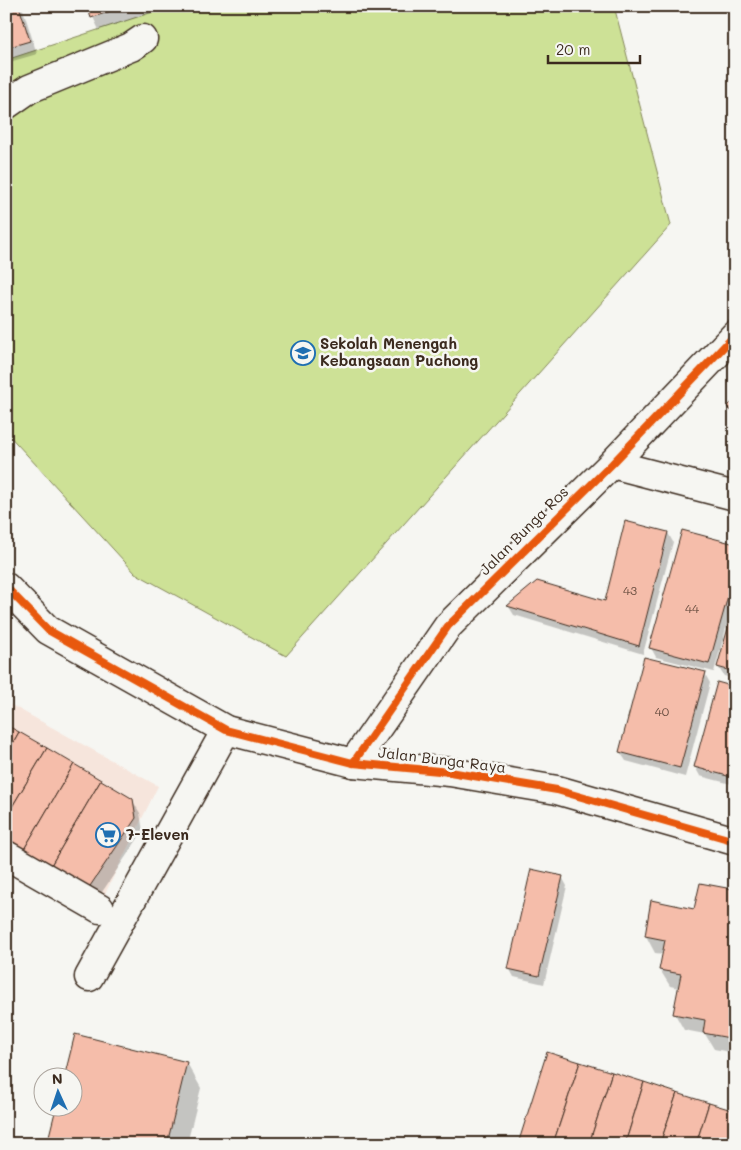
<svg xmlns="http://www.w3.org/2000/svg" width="741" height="1150" font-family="Mali,sans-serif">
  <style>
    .built { fill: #f6e5dc }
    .green { fill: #cde196; stroke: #84865a }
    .shadow { fill: #0003 }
    .building { fill: #f5bdaa; stroke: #3b2a1e }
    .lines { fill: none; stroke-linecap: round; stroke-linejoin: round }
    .minor-casing { stroke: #3b2a1e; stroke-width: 31 }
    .minor { stroke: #f6f6f2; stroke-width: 28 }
    .cycleway-casing { stroke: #f6f6f2; stroke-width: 11 }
    .cycleway { stroke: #e8590c; stroke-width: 8 }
    .labels { text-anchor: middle; stroke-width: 5; stroke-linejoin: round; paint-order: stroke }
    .number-label { font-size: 12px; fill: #6a4f41 }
    .poi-label { font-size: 15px; font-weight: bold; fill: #3b2a1e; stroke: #f6f6f2; text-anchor: start }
    .street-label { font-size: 15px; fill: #3b2a1e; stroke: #f6f6f2 }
  </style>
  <rect width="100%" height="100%" fill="#f6f6f2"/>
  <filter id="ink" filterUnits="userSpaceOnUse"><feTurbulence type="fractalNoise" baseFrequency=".02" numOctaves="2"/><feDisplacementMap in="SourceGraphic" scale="10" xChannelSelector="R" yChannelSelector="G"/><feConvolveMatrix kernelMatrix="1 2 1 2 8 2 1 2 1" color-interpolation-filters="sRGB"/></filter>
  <g filter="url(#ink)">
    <polygon class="built" points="6,702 158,786 101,902 6,846"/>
    <polygon class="green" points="171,6 614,6 671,225 286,656 135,573 6,432 6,60"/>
    <g class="shadow">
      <polygon points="6,6 22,6 37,54 6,63"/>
      <polygon points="88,6 172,6 99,30"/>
      <polygon points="668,533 673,542 643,654 514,615 509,607 537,582 606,602"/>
      <polygon points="735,546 735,596 714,672 656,657 651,648"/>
      <polygon points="718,667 735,673 735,679 724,676"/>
      <polygon points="705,674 710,683 685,777 626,761 620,752"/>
      <polygon points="735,688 735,785 700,776 695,767"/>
      <polygon points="6,726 132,800 140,813 143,831 94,904 6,850"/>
      <polygon points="562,877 567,886 544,984 514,977 509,968"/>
      <polygon points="735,883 735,1053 714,1049 705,1034 684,1030 675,1014 679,988 670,986 660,970 664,954 655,953 646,936 733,891"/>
      <polygon points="76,1036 187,1063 201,1088 187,1144 48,1144 58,1108 72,1108"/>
    </g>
    <g class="building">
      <polygon points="6,6 19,6 30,41 6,48"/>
      <polygon points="87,6 125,6 91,18"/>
      <polygon points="735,399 735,415 727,407"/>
      <polygon points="625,521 668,532 639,646 507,606 537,581 605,601"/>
      <polygon points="682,530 735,544 735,571 709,664 649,648"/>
      <polygon points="735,603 735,672 717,667"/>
      <polygon points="644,657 706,672 680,768 619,752"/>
      <polygon points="717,682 735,687 735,778 694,767"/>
      <polygon points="6,725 19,732 6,755"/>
      <polygon points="19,732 47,748 6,817 6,755"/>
      <polygon points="47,748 74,764 23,851 6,841 6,817"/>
      <polygon points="74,764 101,780 50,867 23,851"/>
      <polygon points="101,780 133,799 136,818 86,892 50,867"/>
      <polygon points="531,869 563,876 539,976 508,969"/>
      <polygon points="735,877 735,1039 703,1033 705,1020 673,1014 681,974 659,970 665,940 645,936 651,900 694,909 700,883 732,889"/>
      <polygon points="75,1034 187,1062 167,1144 47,1144 56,1108 72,1108 72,1078 64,1078"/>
      <polygon points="547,1052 580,1062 553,1144 518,1144"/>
      <polygon points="580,1062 612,1072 589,1144 553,1144"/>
      <polygon points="612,1072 644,1082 625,1144 589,1144"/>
      <polygon points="644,1082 677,1093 660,1144 625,1144"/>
      <polygon points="677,1093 709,1103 696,1144 660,1144"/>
      <polygon points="709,1103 735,1111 735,1134 732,1144 696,1144"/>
    </g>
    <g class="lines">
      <defs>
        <g id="minor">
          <polyline points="6,105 29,89 131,47 143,39"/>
          <polyline points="612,464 735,496"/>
          <polyline points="6,587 48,630 226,730 353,763 450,772 557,790 735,841"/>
          <polyline points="353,763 448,626 612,464 735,335"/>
          <polyline points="6,855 100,909"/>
          <polyline points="89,977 226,730"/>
        </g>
      </defs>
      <use href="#minor" class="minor-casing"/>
      <use href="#minor" class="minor"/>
      <defs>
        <g id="cycleway">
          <polyline points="6,587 48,630 226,730 353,763 450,772 557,790 735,841"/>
          <polyline points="353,763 448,626 612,464 735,335"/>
        </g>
      </defs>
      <use href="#cycleway" class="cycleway-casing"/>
      <use href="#cycleway" class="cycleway"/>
    </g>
  </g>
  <defs>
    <symbol id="school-ring" viewBox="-11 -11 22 22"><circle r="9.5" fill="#f6f6f2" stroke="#1f6fb2" stroke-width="1.5"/><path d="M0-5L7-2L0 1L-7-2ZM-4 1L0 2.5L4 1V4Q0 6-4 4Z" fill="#1f6fb2"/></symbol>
    <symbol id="supermarket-ring" viewBox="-11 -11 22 22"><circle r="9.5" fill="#f6f6f2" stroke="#1f6fb2" stroke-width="1.5"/><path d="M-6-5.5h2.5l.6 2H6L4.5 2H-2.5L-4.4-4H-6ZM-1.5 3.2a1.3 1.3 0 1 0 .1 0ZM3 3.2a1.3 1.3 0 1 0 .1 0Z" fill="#1f6fb2"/></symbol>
  </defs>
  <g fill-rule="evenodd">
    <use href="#school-ring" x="289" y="339" width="28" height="28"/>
    <use href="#supermarket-ring" x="94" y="821" width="28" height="28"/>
  </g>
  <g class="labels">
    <g class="number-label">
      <text x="630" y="595">43</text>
      <text x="692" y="613">44</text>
      <text x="662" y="716">40</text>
    </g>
    <g class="poi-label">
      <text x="320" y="349">Sekolah Menengah<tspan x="320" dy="17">Kebangsaan Puchong</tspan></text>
      <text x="126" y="840">7-Eleven</text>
    </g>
    <g class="street-label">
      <text transform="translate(524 531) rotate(-45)" y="5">Jalan Bunga Ros</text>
      <text transform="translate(442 760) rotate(7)" y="5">Jalan Bunga Raya</text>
    </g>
  </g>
  <rect width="741" height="1150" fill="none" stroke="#f6f6f2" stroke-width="25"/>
  <rect x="12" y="12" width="716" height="1125" fill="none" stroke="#3b2a1e" stroke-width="2" filter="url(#ink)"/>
  <g transform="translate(58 1092) rotate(357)"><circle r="24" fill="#f6f6f2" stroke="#aba49d"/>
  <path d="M0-4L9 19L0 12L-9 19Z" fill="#1f6fb2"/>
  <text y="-8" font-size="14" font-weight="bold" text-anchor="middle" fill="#3b2a1e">N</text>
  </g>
  <path d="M548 55v8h92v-8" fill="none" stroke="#3b2a1e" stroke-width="2.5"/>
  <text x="556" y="55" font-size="15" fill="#3b2a1e" stroke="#f6f6f2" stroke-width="4" paint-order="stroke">20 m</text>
</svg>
